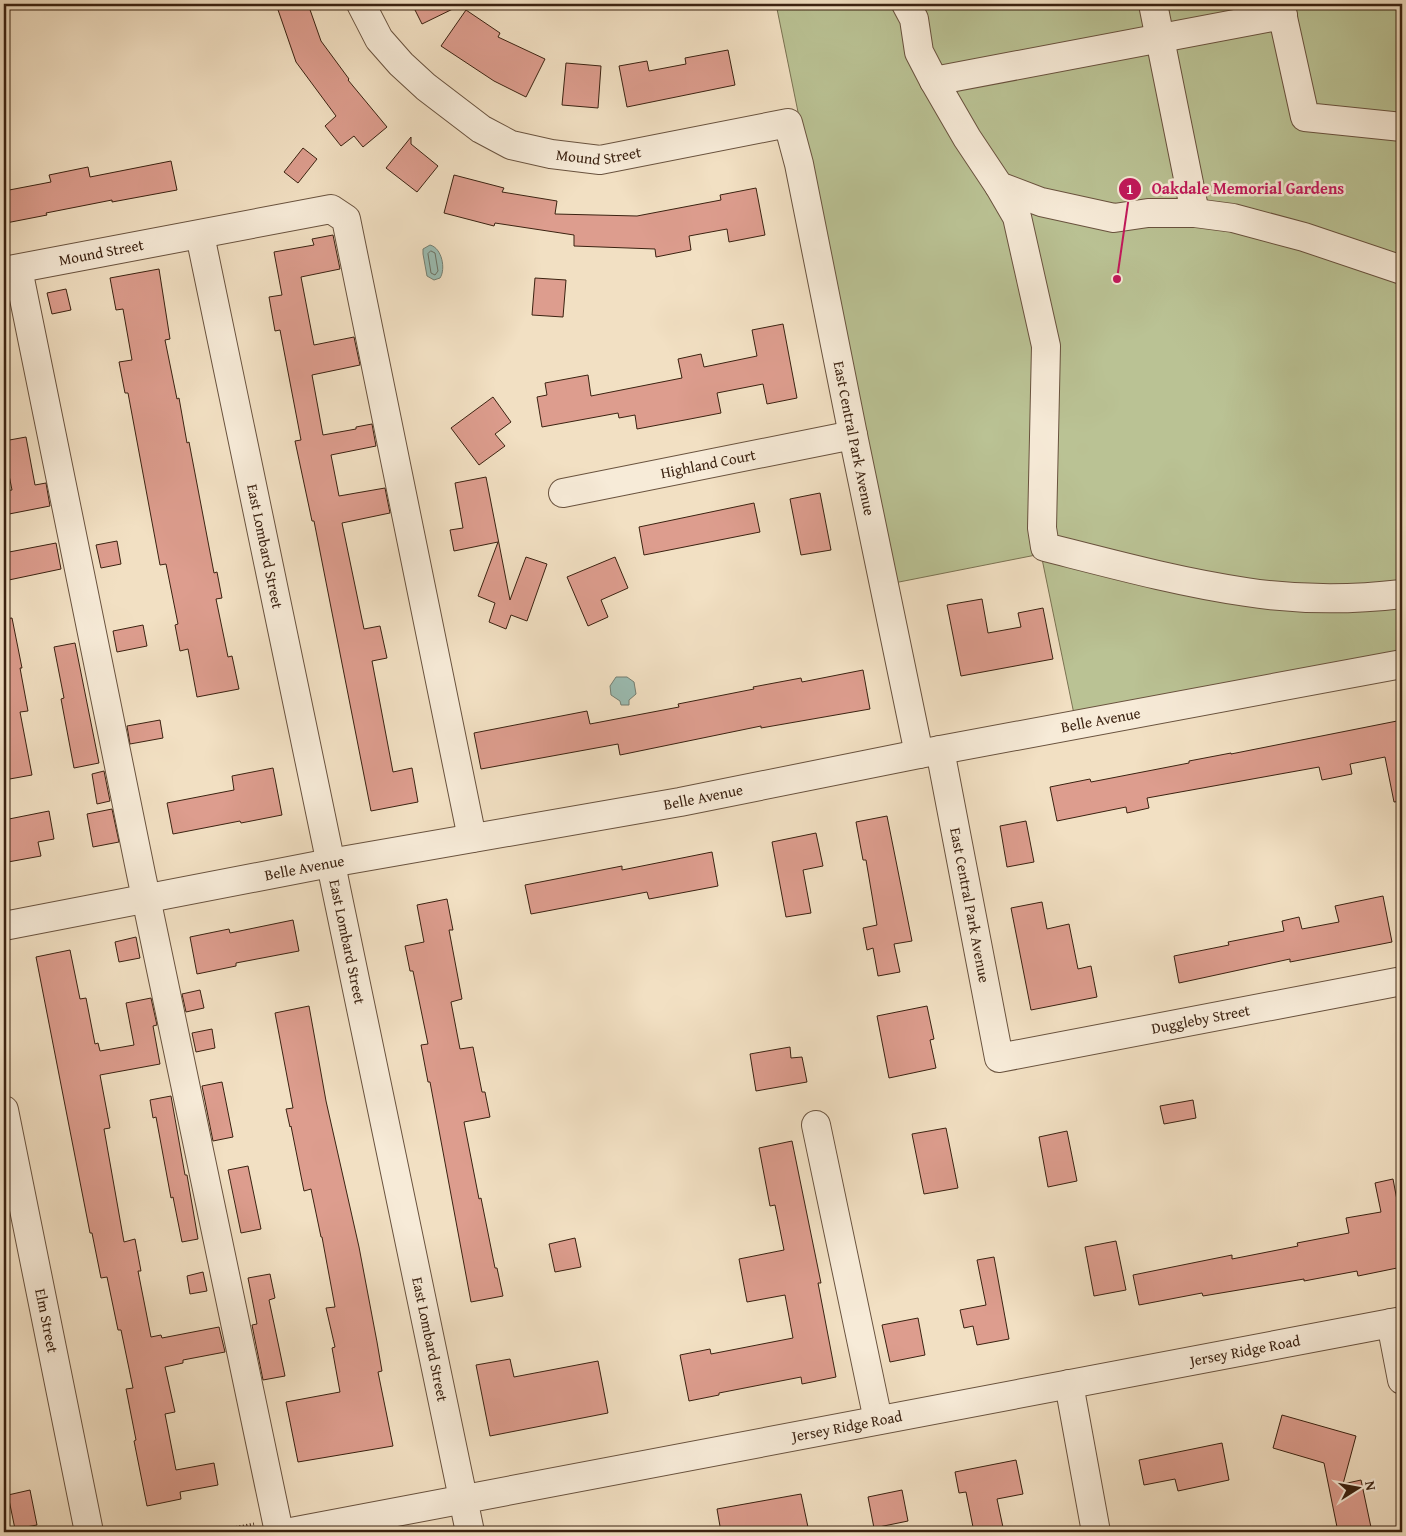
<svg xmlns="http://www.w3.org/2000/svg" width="1406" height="1536" font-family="'Gentium Book Plus',serif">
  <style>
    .green { fill: #bac294; stroke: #7a7252 }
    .water { fill: #9bbdb3; stroke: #757f72 }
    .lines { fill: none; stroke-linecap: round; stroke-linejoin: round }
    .shore { stroke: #6b7062; stroke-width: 1 }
    .building { fill: #dd9d8e; stroke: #3b2211 }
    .minor-casing { stroke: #69523e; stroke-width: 30 }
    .path { stroke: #3b2211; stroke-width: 3; stroke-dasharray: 1 2.5; stroke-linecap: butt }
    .minor { stroke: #f7ebd8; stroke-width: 28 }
    .labels { text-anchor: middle; stroke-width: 5; stroke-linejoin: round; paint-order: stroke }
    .street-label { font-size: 15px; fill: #3b2211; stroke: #f7ebd8 }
    .leader { fill: none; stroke: #c2185b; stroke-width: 2 }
    .callout-dot { fill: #c2185b; stroke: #f7ebd8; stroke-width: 2 }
    .mark-label { font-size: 15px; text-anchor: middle; font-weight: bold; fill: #fff }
    .callout-label { font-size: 16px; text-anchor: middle; font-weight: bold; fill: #c2185b; stroke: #f7ebd8; stroke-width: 5; stroke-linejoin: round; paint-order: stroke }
  </style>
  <rect width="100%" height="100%" fill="#f2e0c3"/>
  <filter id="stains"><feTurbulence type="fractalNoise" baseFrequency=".004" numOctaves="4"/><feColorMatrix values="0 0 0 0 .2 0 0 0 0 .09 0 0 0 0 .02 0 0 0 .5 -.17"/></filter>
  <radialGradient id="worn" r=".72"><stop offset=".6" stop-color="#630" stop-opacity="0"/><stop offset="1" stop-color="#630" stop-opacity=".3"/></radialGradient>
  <polygon class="green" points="776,4 1402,4 1402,657 1075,719 1041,554 894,583"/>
  <g class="water">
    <path d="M 430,245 C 442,248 446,269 440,278 L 434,280 L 427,276 L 423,254 L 423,249 Z"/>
    <polygon points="616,677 627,677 634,682 636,694 629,700 629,705 621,705 620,701 611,695 610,686"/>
  </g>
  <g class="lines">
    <polygon class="shore" points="431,251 435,253 438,271 435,275 431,273 428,254"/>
  </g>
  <g class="building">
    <polygon points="276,4 308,4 321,41 349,79 348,80 387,127 363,147 354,136 341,146 325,126 336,116 296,62"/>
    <polygon points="412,4 463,4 422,24"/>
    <polygon points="466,10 500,33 498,37 545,59 526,97 494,81 441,46"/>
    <polygon points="728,50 735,85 627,107 619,66 647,61 649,71 686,64 685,58"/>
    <polygon points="566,63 601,66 598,108 562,105"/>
    <polygon points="411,137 411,144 438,166 417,192 386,168"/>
    <polygon points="303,148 317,159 298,183 284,172"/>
    <polygon points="171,161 177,190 112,202 112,200 46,213 47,215 6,223 4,211 4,191 51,182 49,175 88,167 90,177"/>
    <polygon points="454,175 504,188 502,192 557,201 555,214 637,216 721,200 720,195 756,188 765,235 729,242 727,229 689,236 691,250 656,257 655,249 574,246 574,235 495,223 494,226 444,213"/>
    <polygon points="333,235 340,269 301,277 314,345 354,337 360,365 312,375 323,435 356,429 356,427 372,424 376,446 331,455 339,496 385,488 390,513 342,523 364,629 380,626 387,658 372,661 393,772 412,768 418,802 371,811 314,521 312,521 295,441 301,440 280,330 275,331 269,297 282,295 274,252 314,245 312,239"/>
    <polygon points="159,269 170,339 165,340 177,399 179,398 187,443 189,442 214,573 217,572 222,598 216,599 228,657 232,656 239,689 197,697 188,649 180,651 175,625 178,624 166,564 160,565 128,393 125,393 119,362 132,360 123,309 116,310 110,278"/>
    <polygon points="535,278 566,280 563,317 532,315"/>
    <polygon points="66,289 71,310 52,314 47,293"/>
    <polygon points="783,324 797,398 767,404 763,384 717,393 721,413 690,419 637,429 635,415 619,418 618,413 542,427 537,397 547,395 545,383 588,375 591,396 682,378 678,359 701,354 704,367 757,356 752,330"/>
    <polygon points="493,397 511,422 495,434 505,446 479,465 451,428"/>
    <polygon points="26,437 35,485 46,483 50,506 4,515 4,491 12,490 4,450 4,441"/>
    <polygon points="486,477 510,600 526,557 547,564 527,621 511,615 506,629 489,622 495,603 478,596 498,542 454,551 450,530 463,528 455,483"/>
    <polygon points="820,493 831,550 801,555 790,499"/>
    <polygon points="754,503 760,532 644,555 639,527"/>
    <polygon points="117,541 121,564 101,568 96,545"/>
    <polygon points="56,543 61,569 4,581 4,553"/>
    <polygon points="615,557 628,588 601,600 608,617 588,626 567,577"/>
    <polygon points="982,599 988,633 1021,627 1018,613 1043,608 1053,659 961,676 947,605"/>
    <polygon points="12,618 22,668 20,668 28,711 20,712 32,775 4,780 4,619"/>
    <polygon points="143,625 147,646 117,652 113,631"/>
    <polygon points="75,643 99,763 74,768 61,699 64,698 54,647"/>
    <polygon points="863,670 870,709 761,728 761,726 620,755 618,744 481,769 474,733 587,711 590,724 679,707 678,704 754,689 753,687 801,678 802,682"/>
    <polygon points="160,720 163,738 130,744 127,726"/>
    <polygon points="1402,720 1402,801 1394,802 1385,757 1350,764 1352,774 1322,780 1319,767 1147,798 1149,808 1127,813 1126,807 1057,821 1050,787 1090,779 1091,782 1189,763 1189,761 1231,753 1231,754"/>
    <polygon points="273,768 282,815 241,823 240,821 173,834 167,803 234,790 232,776"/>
    <polygon points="104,771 110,801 97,804 92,774"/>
    <polygon points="112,809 119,842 93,847 87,814"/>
    <polygon points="49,811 54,839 38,842 41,856 8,862 4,840 4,820"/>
    <polygon points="887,816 912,941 894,944 900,972 878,976 873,948 867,950 863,928 877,925 866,860 863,860 856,822"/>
    <polygon points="1026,821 1034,862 1007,867 1000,826"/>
    <polygon points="816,833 823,866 803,870 811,913 786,917 772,842"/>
    <polygon points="712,852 718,886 649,899 647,892 531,914 525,885 622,866 622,870"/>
    <polygon points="1383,896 1392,942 1290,962 1290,959 1179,983 1174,956 1229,945 1228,942 1284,931 1282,921 1299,917 1302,929 1339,922 1335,906"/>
    <polygon points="447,899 453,930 449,930 462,999 451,1002 460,1049 473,1047 482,1092 485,1092 490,1117 464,1122 479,1199 481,1198 495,1268 497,1268 503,1296 471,1302 430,1082 428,1082 421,1045 428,1044 413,971 410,971 405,946 424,942 417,905"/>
    <polygon points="1042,902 1047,929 1069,924 1078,969 1091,966 1097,997 1031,1010 1011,908"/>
    <polygon points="293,920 299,951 236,963 236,966 197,974 190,937 229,929 230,933"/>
    <polygon points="136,937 140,958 119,962 115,942"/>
    <polygon points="70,950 80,999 86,998 95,1044 98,1043 100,1051 134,1045 126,1003 151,998 157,1025 153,1026 160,1064 100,1075 110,1128 104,1129 124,1242 135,1239 141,1271 138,1271 151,1337 161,1335 162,1338 219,1327 225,1352 183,1360 183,1363 165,1367 175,1412 165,1414 176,1470 214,1463 218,1485 180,1492 181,1499 147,1506 134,1441 136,1440 126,1389 133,1388 121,1330 118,1330 107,1277 101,1278 92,1233 90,1233 36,957"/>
    <polygon points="200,990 204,1008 186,1012 182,994"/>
    <polygon points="309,1006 326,1101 359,1247 377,1342 382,1371 378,1372 393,1446 298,1462 286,1402 340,1392 332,1348 335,1347 326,1308 335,1307 322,1237 321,1237 311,1189 304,1191 291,1126 290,1127 286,1109 293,1108 275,1013"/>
    <polygon points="927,1006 934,1039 930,1040 936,1068 889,1078 877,1016"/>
    <polygon points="212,1029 215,1048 196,1052 192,1033"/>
    <polygon points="790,1047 791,1058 802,1057 807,1082 756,1091 750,1054"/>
    <polygon points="222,1082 233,1137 213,1141 202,1086"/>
    <polygon points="171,1096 185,1175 187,1175 198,1239 182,1242 173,1197 171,1198 156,1117 153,1118 150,1100"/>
    <polygon points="1193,1100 1196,1118 1164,1124 1160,1106"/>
    <polygon points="946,1128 958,1188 924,1194 912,1134"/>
    <polygon points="1067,1131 1077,1181 1048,1187 1039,1137"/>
    <polygon points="792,1141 821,1283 818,1283 836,1377 802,1384 801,1377 719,1393 719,1395 689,1401 680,1355 710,1349 711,1354 793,1338 785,1295 747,1302 739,1259 784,1250 775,1205 770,1206 759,1148"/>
    <polygon points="248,1166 261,1229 241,1233 228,1170"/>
    <polygon points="1393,1179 1400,1216 1402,1216 1402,1267 1358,1276 1357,1271 1304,1281 1304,1279 1203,1296 1202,1293 1139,1305 1133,1275 1232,1255 1232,1259 1298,1246 1297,1243 1349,1233 1346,1218 1381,1212 1375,1183"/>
    <polygon points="575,1238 581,1267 555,1272 549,1244"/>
    <polygon points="1116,1241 1126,1290 1094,1296 1085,1247"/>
    <polygon points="994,1257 1009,1339 977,1345 973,1326 964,1328 960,1310 986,1305 977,1260"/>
    <polygon points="203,1272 207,1291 190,1294 187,1276"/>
    <polygon points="270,1274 275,1298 269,1300 285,1376 263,1380 252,1325 257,1324 248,1278"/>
    <polygon points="918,1318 925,1355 890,1362 882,1325"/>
    <polygon points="510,1359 514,1377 598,1361 608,1413 490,1436 476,1365"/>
    <polygon points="1282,1415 1356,1436 1343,1484 1361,1480 1372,1532 1338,1532 1324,1463 1273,1448"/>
    <polygon points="1222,1443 1229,1480 1178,1491 1175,1479 1144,1485 1139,1460"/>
    <polygon points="1016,1460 1023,1494 997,1499 1004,1532 974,1532 966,1492 959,1493 955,1472"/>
    <polygon points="30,1490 37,1525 15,1529 8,1495"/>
    <polygon points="902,1490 908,1521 874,1528 868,1497"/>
    <polygon points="801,1494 809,1532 721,1532 717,1509"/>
  </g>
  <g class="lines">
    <defs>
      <g id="minor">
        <path id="s1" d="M 361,4 L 379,39 L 401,64 L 426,87 L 481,129 L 511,145 L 551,154 L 600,160 L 788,123 L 799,164 L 853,435 L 919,754"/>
        <polyline points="906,4 914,19 919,52 934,81 967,138 999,186 1041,202 1114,218 1148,213 1195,213 1233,218 1304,237 1402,270"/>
        <polyline points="1153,4 1195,213"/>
        <polyline points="1280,4 1305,117 1402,127"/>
        <polyline points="934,81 1283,15"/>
        <path d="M 999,186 L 1017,217 L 1046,346 L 1042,528 L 1045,547 C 1112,564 1178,582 1246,592 C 1298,600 1351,600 1402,594"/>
        <path id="s2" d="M 200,235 L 470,1532"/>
        <polyline points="18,269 141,874 279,1532"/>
        <path id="s3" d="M 4,271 L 331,209 L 346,219 L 472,838"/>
        <path id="s4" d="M 563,493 L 853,435"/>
        <path id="s5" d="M 940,750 L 999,1058 L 1402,981"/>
        <path id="s6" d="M 4,926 L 330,863 L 680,802 L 919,754 L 1402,664"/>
        <path id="s7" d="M 4,1110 L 89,1532"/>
        <polyline points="816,1125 878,1420"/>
        <polyline points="1391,1323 1402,1380"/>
        <polyline points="1069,1384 1096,1532"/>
        <path id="s8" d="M 291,1532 L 1402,1321"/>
      </g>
    </defs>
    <use href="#minor" class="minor-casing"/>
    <polyline class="path" points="212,1532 254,1524"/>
    <use href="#minor" class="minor"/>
  </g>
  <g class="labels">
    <g class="street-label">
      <text dy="5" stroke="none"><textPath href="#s1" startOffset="299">Mound Street</textPath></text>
      <text dy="5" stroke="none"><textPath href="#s3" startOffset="99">Mound Street</textPath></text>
      <text dy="5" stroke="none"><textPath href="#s1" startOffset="814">East Central Park Avenue</textPath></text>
      <text dy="5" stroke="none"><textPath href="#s4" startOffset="148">Highland Court</textPath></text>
      <text dy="5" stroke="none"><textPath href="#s2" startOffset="318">East Lombard Street</textPath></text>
      <text dy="5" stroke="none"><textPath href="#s6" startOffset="1116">Belle Avenue</textPath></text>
      <text dy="5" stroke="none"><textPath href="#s6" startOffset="711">Belle Avenue</textPath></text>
      <text dy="5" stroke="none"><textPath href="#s6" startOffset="306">Belle Avenue</textPath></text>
      <text dy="5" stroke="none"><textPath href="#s5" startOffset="158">East Central Park Avenue</textPath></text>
      <text dy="5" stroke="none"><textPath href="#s2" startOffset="722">East Lombard Street</textPath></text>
      <text dy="5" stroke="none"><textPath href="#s5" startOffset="519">Duggleby Street</textPath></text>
      <text dy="5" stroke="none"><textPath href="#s7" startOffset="215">Elm Street</textPath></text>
      <text dy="5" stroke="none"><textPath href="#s2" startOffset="1128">East Lombard Street</textPath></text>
      <text dy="5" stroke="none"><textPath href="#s8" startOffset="971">Jersey Ridge Road</textPath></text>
      <text dy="5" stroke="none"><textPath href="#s8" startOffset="566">Jersey Ridge Road</textPath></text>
    </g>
  </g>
  <path class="leader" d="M1117 279L1130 189"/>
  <g class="callout-dot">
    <circle cx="1117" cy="279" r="5"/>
    <circle cx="1130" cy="189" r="12"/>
  </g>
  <g class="mark-label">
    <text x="1130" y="194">1</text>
  </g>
  <g class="callout-label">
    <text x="1248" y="194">Oakdale Memorial Gardens</text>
  </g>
  <rect width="1406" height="1536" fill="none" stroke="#f2e0c3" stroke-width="20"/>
  <rect x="5" y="5" width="1396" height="1526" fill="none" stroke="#3b2211" stroke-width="2.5"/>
  <rect x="10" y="10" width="1386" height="1516" fill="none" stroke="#3b2211"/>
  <g transform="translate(1358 1488) rotate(79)" stroke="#f7ebd8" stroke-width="4" paint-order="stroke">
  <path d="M0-4L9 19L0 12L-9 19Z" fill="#3b2211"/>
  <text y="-8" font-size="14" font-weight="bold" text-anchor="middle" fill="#3b2211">N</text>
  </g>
  <rect width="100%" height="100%" filter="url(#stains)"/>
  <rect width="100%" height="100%" fill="url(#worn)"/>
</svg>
